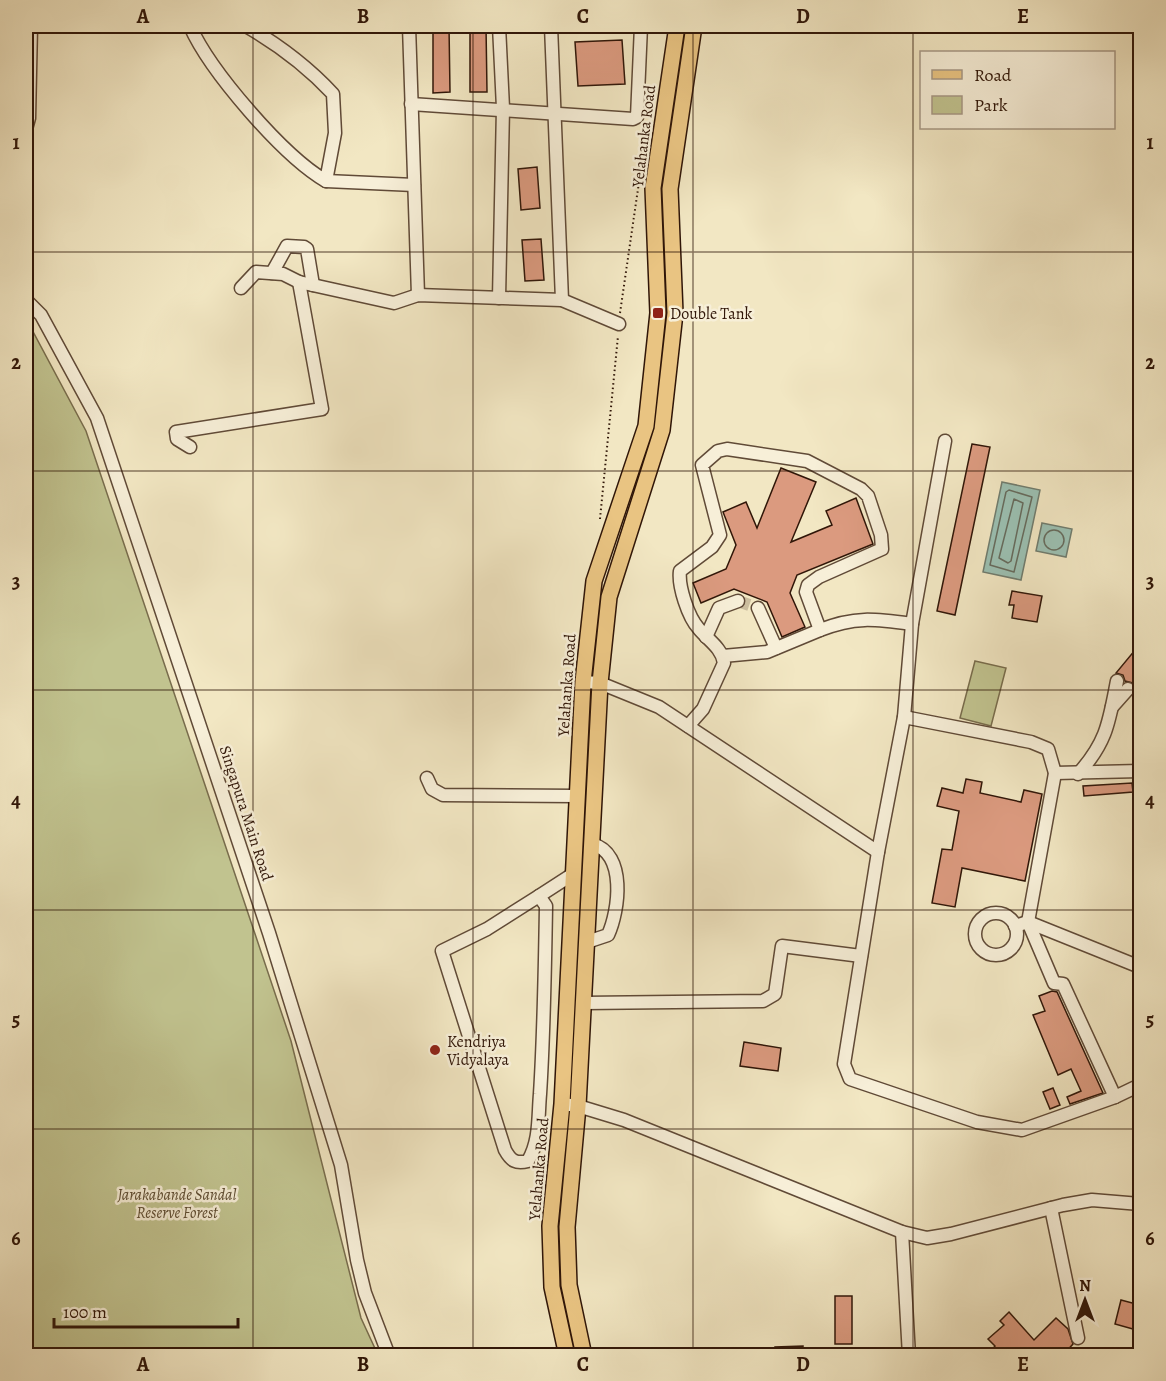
<svg xmlns="http://www.w3.org/2000/svg" width="1166" height="1381" font-family="Alegreya,serif">
  <style>
    .green { fill: #c1c38f; stroke: #786c4c; stroke-width: 1.5 }
    .water { fill: #9bc0b2; stroke: #707c6e; stroke-width: 1.5 }
    .lines { fill: none; stroke-linecap: round; stroke-linejoin: round }
    .shore { stroke: #666b5d; stroke-width: 1.5 }
    .building { fill: #db9a7f; stroke: #301608; stroke-width: 1.5 }
    .minor-tunnel { stroke: #cbbd9e; stroke-width: 12; stroke-dasharray: 12 6; stroke-linecap: butt }
    .minor-casing { stroke: #604a37; stroke-width: 15 }
    .major-casing { stroke: #301608; stroke-width: 18 }
    .path { stroke: #301608; stroke-width: 2; stroke-dasharray: 1.5 3; stroke-linecap: butt }
    .minor { stroke: #f7efd8; stroke-width: 12 }
    .major { stroke: #e9c482; stroke-width: 15 }
    .grid { fill: none; stroke: #301608; stroke-width: 1.5; stroke-opacity: 0.55 }
    .poi-dot { fill: #8f2418; stroke: #f7efd8; stroke-width: 2 }
    .labels { text-anchor: middle; stroke-width: 5; stroke-linejoin: round; paint-order: stroke }
    .street-label { font-size: 16px; fill: #301608; stroke: #f7efd8 }
    .poi-label { font-size: 16px; fill: #301608; stroke: #f7efd8; text-anchor: start }
    .park-label { font-size: 16px; font-style: italic; fill: #5c4a30; stroke: #f7efd8 }
    .neatline { fill: none; stroke: #301608; stroke-width: 2 }
    .grid-label { font-size: 20px; text-anchor: middle; font-weight: bold; fill: #301608 }
  </style>
  <rect width="100%" height="100%" fill="#f2e7c3"/>
  <filter id="stains"><feTurbulence type="fractalNoise" baseFrequency=".00333" numOctaves="4"/><feColorMatrix values="0 0 0 0 .2 0 0 0 0 .09 0 0 0 0 .02 0 0 0 .5 -.17"/></filter>
  <radialGradient id="worn" r=".72"><stop offset=".6" stop-color="#630" stop-opacity="0"/><stop offset="1" stop-color="#630" stop-opacity=".3"/></radialGradient>
  <g class="green">
    <polygon points="26,322 31,328 86,431 291,1041 361,1318 378,1355 26,1355"/>
    <polygon points="975,661 1006,668 991,726 960,718"/>
  </g>
  <g class="water">
    <polygon points="1002,482 1040,490 1021,580 983,572"/>
    <polygon points="1042,523 1072,529 1066,557 1036,551"/>
  </g>
  <g class="lines">
    <g class="shore">
      <polygon points="1009,490 1032,497 1014,572 990,565 1006,492"/>
      <polygon points="1014,499 1023,503 1011,561 1008,563 999,558"/>
      <circle cx="1054" cy="540" r="10"/>
    </g>
  </g>
  <g class="building">
    <polygon points="433,26 449,26 450,92 433,93"/>
    <polygon points="470,26 486,26 487,92 470,92"/>
    <polygon points="622,40 625,84 578,86 575,42"/>
    <polygon points="537,167 540,208 521,210 518,169"/>
    <polygon points="541,239 544,280 525,281 522,240"/>
    <polygon points="972,444 990,447 955,615 937,611"/>
    <polygon points="781,468 816,482 791,542 832,525 826,511 856,498 873,544 797,575 790,593 805,627 782,637 767,602 734,589 701,603 693,583 726,569 736,545 723,512 746,502 757,528"/>
    <polygon points="1012,591 1042,596 1037,622 1012,618 1014,605 1009,605"/>
    <polygon points="1140,644 1140,674 1133,683 1125,681 1123,675 1116,673"/>
    <polygon points="966,779 982,782 980,793 1021,802 1024,790 1042,794 1025,881 962,868 955,907 932,903 942,849 952,850 959,811 937,806 942,788 963,793"/>
    <polygon points="1132,783 1133,792 1084,796 1083,786"/>
    <polygon points="1052,991 1057,992 1103,1093 1070,1104 1067,1097 1081,1091 1071,1069 1058,1075 1033,1015 1045,1011 1039,996"/>
    <polygon points="744,1042 781,1048 778,1071 740,1066"/>
    <polygon points="1053,1088 1060,1105 1050,1109 1043,1092"/>
    <rect x="835" y="1296" width="17" height="48"/>
    <polygon points="1121,1300 1140,1305 1140,1331 1115,1324"/>
    <polygon points="1009,1312 1034,1340 1056,1318 1068,1329 1073,1344 1062,1356 987,1356 995,1346 988,1339 1004,1325 1000,1321"/>
    <polygon points="803,1346 803,1356 775,1356 775,1347"/>
  </g>
  <g class="lines">
    <polyline class="minor-tunnel" points="738,601 758,608"/>
    <defs>
      <g id="minor">
        <path d="M 190,26 C 210,71 283,156 326,181 L 335,133 L 333,94 C 307,66 279,45 246,26"/>
        <polyline points="409,26 418,295"/>
        <polyline points="551,26 562,300"/>
        <polyline points="411,104 633,119 637,117 641,26"/>
        <polyline points="26,129 29,118 31,26"/>
        <polyline points="326,181 414,185"/>
        <polyline points="272,273 287,246 304,247 307,249 313,285"/>
        <polyline points="241,288 256,272 283,274 299,282"/>
        <polyline points="499,298 503,108 499,26"/>
        <polyline points="26,300 41,315 97,418 269,933 341,1165 357,1260 365,1293 389,1356"/>
        <polyline points="945,441 912,624 904,717 878,852 844,1064 850,1079 977,1122 1022,1130 1115,1097 1140,1085"/>
        <polyline points="190,447 177,439 176,432 322,409 299,282 394,303 418,295 562,300 619,324"/>
        <polyline points="758,608 776,648"/>
        <polyline points="706,637 719,608 738,601"/>
        <polyline points="723,656 767,652 820,630"/>
        <polyline points="583,682 600,683 659,707 878,852"/>
        <polyline points="1112,707 1128,689"/>
        <polyline points="904,717 1031,742 1048,749 1055,773 1028,922 1054,983 1063,984 1115,1097"/>
        <path d="M 688,726 L 703,709 L 724,663 C 722,648 708,640 699,629 C 688,617 678,586 680,571 L 712,547 L 720,535 L 702,465 L 718,451 L 727,449 L 807,461 L 861,489 L 868,496 L 881,535 L 882,549 L 819,577 L 808,585 L 806,592 L 820,630 C 855,616 875,619 912,624"/>
        <polyline points="1055,773 1140,771"/>
        <path d="M 1078,774 C 1107,742 1109,722 1117,681"/>
        <polyline points="427,778 432,789 443,795 577,796"/>
        <path d="M 539,896 L 546,906 C 545,969 544,1032 540,1094 C 538,1117 540,1141 528,1161 C 516,1164 511,1161 505,1150 L 442,951 L 487,929 Z"/>
        <polyline points="539,896 573,874"/>
        <circle cx="996" cy="934" r="21"/>
        <polyline points="1015,926 1028,922 1140,967"/>
        <path d="M 587,942 L 608,935 C 619,911 627,853 592,844"/>
        <polyline points="584,1003 763,1001 775,994 782,946 861,956"/>
        <polyline points="562,1104 578,1106 624,1120 902,1232 927,1238 951,1234 1063,1205 1092,1200 1140,1204"/>
        <polyline points="1051,1208 1078,1338"/>
        <polyline points="902,1232 909,1356"/>
      </g>
      <g id="major">
        <polyline points="567,1356 552,1287 550,1226 562,1104 583,682 594,581 646,426 658,313 653,188 677,26"/>
        <polyline points="584,1356 569,1285 567,1227 578,1106 600,683 609,597 662,430 675,313 670,189 694,26"/>
      </g>
    </defs>
    <use href="#minor" class="minor-casing"/>
    <use href="#major" class="major-casing"/>
    <g class="path">
      <polyline points="620,313 639,182"/>
      <polyline points="600,519 618,336"/>
    </g>
    <use href="#minor" class="minor"/>
    <use href="#major" class="major"/>
  </g>
  <path class="grid" d="M 253,26 L 253,1356M 473,26 L 473,1356M 693,26 L 693,1356M 913,26 L 913,1356M 26,252 L 1140,252M 26,471 L 1140,471M 26,690 L 1140,690M 26,910 L 1140,910M 26,1129 L 1140,1129"/>
  <g class="poi-dot">
    <rect x="652" y="307" width="12" height="12" rx="3"/>
    <circle cx="435" cy="1050" r="6"/>
  </g>
  <g class="labels">
    <g class="street-label">
      <text transform="translate(643 136) rotate(-83)" y="6">Yelahanka Road</text>
      <text transform="translate(566 685) rotate(-86)" y="6">Yelahanka Road</text>
      <text transform="translate(247 813) rotate(72)" y="6">Singapura Main Road</text>
      <text transform="translate(538 1169) rotate(-85)" y="6">Yelahanka Road</text>
    </g>
    <g class="poi-label">
      <text x="670" y="319">Double Tank</text>
      <text x="447" y="1047">Kendriya<tspan x="447" dy="18">Vidyalaya</tspan></text>
    </g>
    <g class="park-label">
      <text x="177" y="1200">Jarakabande Sandal<tspan x="177" dy="18">Reserve Forest</tspan></text>
    </g>
  </g>
  <rect width="1166" height="1381" fill="none" stroke="#f2e7c3" stroke-width="66"/>
  <rect x="920" y="51" width="195" height="78" fill="#f7efd8" stroke="#a79885" stroke-width="1.5"/>
  <rect x="932" y="70" width="30" height="9" fill="#e9c482" stroke="#a79885" stroke-width="1.5"/>
  <text x="974" y="81" font-size="18" fill="#301608">Road</text>
  <rect x="932" y="96" width="30" height="18" fill="#c1c38f" stroke="#a79885" stroke-width="1.5"/>
  <text x="974" y="111" font-size="18" fill="#301608">Park</text>
  <g transform="translate(1085 1300)" stroke="#f7efd8" stroke-width="4.5" paint-order="stroke">
  <path d="M0-4.5L10 22L0 15L-10 22Z" fill="#301608"/>
  <text y="-9" font-size="16" font-weight="bold" text-anchor="middle" fill="#301608">N</text>
  </g>
  <path d="M54 1318v9h184v-9" fill="none" stroke="#301608" stroke-width="3"/>
  <text x="63" y="1318" font-size="18" fill="#301608" stroke="#f7efd8" stroke-width="4.5" paint-order="stroke">100 m</text>
  <rect x="33" y="33" width="1100" height="1315" class="neatline"/>
  <g class="grid-label">
    <text x="143" y="23">A</text>
    <text x="363" y="23">B</text>
    <text x="583" y="23">C</text>
    <text x="803" y="23">D</text>
    <text x="1023" y="23">E</text>
    <text x="16" y="149">1</text>
    <text x="1150" y="149">1</text>
    <text x="16" y="369">2</text>
    <text x="1150" y="369">2</text>
    <text x="16" y="588">3</text>
    <text x="1150" y="588">3</text>
    <text x="16" y="807">4</text>
    <text x="1150" y="807">4</text>
    <text x="16" y="1026">5</text>
    <text x="1150" y="1026">5</text>
    <text x="16" y="1245">6</text>
    <text x="1150" y="1245">6</text>
    <text x="143" y="1371">A</text>
    <text x="363" y="1371">B</text>
    <text x="583" y="1371">C</text>
    <text x="803" y="1371">D</text>
    <text x="1023" y="1371">E</text>
  </g>
  <rect width="100%" height="100%" filter="url(#stains)"/>
  <rect width="100%" height="100%" fill="url(#worn)"/>
</svg>
